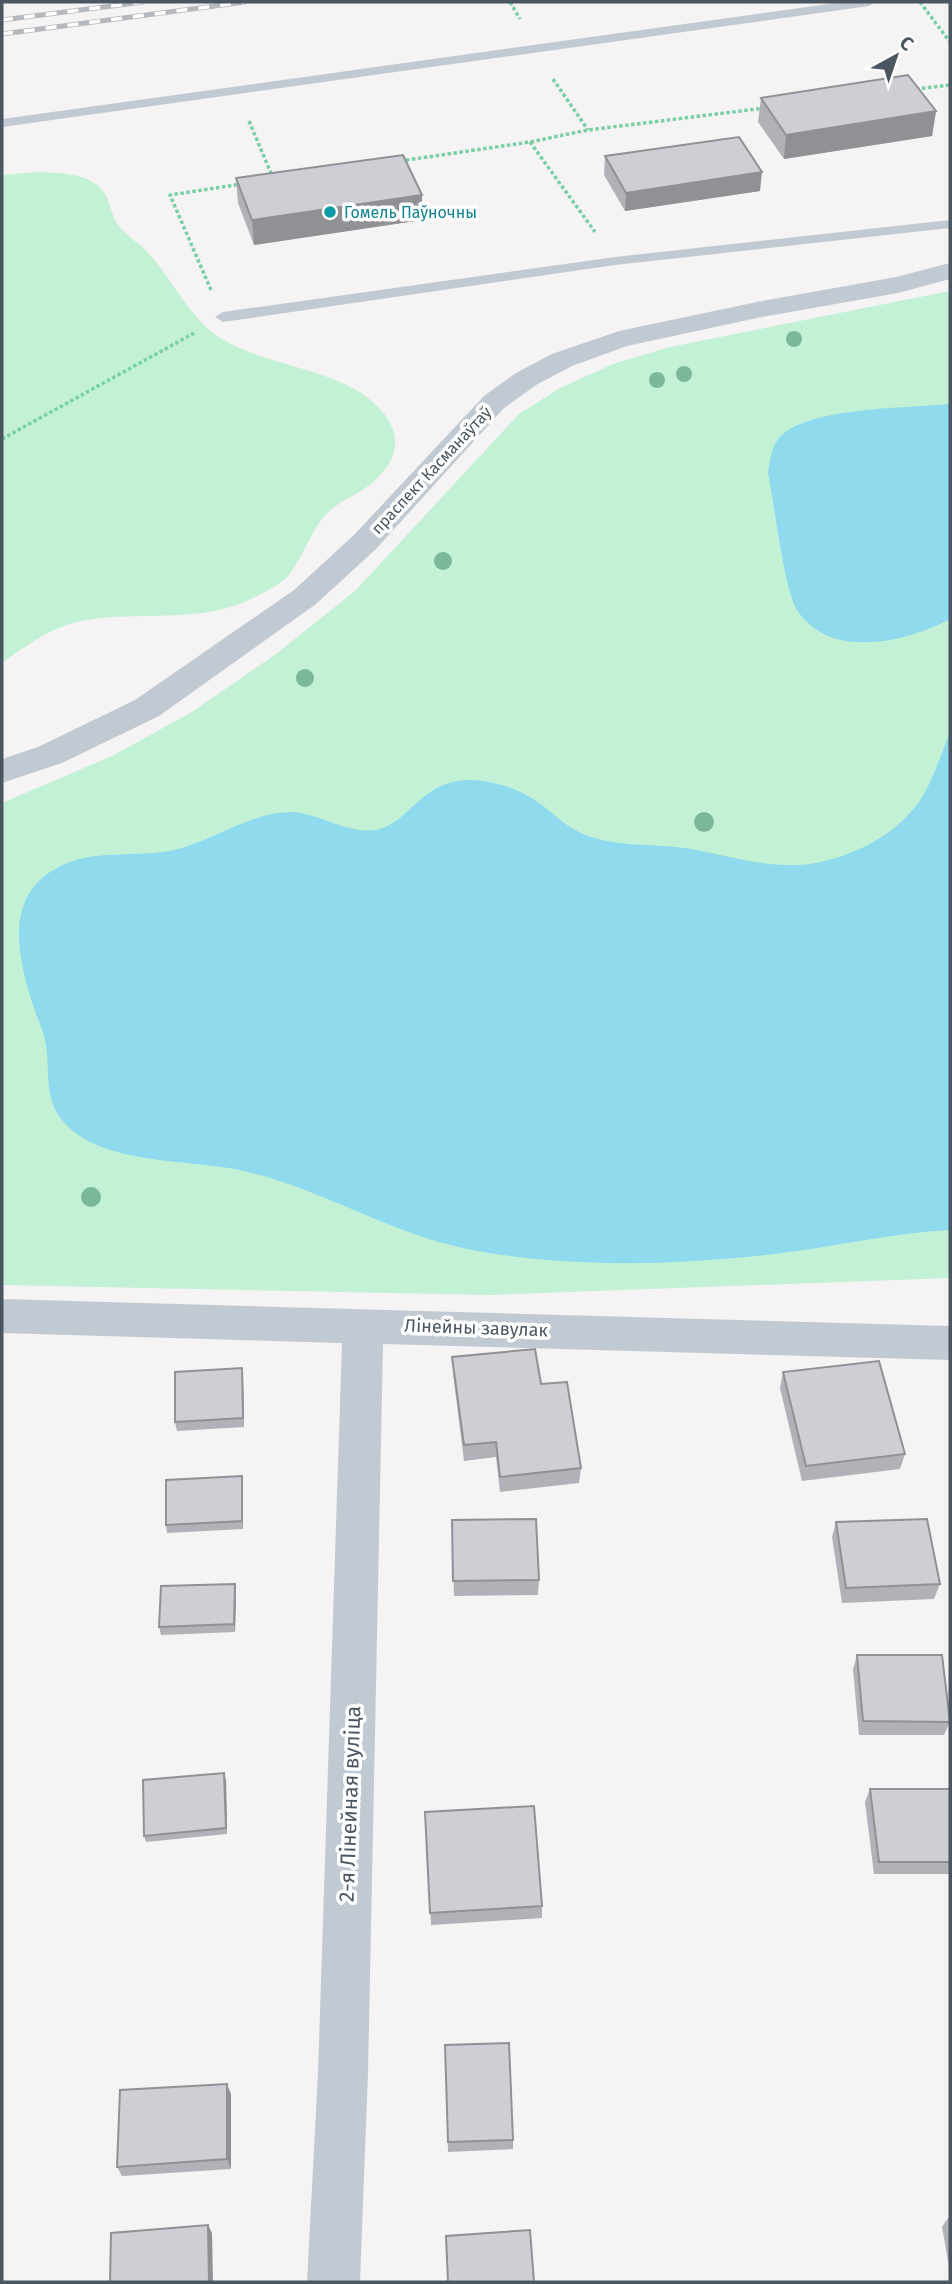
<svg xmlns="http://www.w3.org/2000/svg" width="952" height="2284" font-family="'Fira Sans',sans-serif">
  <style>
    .green { fill: #c3f1d5 }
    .water { fill: #90daee }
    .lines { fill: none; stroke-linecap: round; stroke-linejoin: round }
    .path { stroke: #7ad0a6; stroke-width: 3.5; stroke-dasharray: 3.5 2.5; stroke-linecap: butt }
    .service { fill: #c1cad2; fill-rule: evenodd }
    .minor { fill: #c1cad2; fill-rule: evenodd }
    .rail-casing { stroke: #b5b8bd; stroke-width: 5 }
    .rail { stroke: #fff; stroke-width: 3.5; stroke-dasharray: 11; stroke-linecap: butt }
    .tree { fill: #7bb799 }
    .wall { fill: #b0b2b7 }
    .shaded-wall { fill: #909195 }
    .building { fill: #cdcfd5; stroke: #909195; stroke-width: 2 }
    .culture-dot { fill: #0f9aa8; stroke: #fff; stroke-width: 2.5 }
    .labels { text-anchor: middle; stroke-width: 7; stroke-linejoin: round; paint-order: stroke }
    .far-culture-label { font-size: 16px; fill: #0d838f; stroke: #fff; text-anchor: start }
    .far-street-label { font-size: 16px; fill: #4a5661; stroke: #fff }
    .street-label { font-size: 18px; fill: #4a5661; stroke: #fff }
    .near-street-label { font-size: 21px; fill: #4a5661; stroke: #fff }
  </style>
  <rect width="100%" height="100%" fill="#f5f3f3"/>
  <g class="green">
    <path d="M 37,172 C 58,173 92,172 105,194 C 110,202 111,214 117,223 C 126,237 141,243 151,256 C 174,282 189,317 219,337 C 263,366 336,368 374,403 C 403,429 402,458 372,483 C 359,494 341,500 328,512 C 311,529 300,565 285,579 C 277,586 263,593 253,598 C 201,625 137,610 81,621 C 51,627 26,646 2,663 L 2,175 Z"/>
    <polygon points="950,291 950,1278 490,1295 2,1285 2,803 112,756 192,712 276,654 355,591 519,414 560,388 613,364 670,347"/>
  </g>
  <g class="water">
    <path d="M 950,404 L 950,619 C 907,642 830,661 797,610 C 784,588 774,502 768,473 C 770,461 771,446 780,437 C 807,407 910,408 950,404 Z"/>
    <path d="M 950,733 L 950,1230 C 892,1233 834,1247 775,1254 C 674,1265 567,1269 467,1249 C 388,1233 319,1187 239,1170 C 187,1159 98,1165 62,1120 C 44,1098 50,1071 46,1046 C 45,1035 40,1024 36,1014 C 15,953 0,884 76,860 C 107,851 142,857 174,850 C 213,841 249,813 289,812 C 318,812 346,834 375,830 C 409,825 420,780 470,780 C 494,780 522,790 542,805 C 554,814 563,824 577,831 C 611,848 648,843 685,848 C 729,855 771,871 816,863 C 857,855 902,832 924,794 C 935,775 941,753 950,733 Z"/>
  </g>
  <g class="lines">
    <g class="path">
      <polyline points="510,2 520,19"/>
      <polyline points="920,2 950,42"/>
      <polyline points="553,79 588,130"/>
      <polyline points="916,89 950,85"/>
      <polyline points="249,121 273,178"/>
      <polyline points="530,142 595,232"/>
      <polyline points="400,161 530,142 588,130 765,108"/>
      <polyline points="211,290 170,195 242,184"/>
      <polyline points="2,439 196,332"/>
    </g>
    <g class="service">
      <polygon points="843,2 876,2 869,6 2,127 2,119"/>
      <polygon points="950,220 950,228 615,265 223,322 215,317 223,312 615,257"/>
    </g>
    <g class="minor">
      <polygon points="950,263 950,279 898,293 757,318 627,346 572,366 536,385 504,408 376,549 316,604 159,716 62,763 2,783 2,759 38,747 135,700 294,590 354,535 484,396 516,373 552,354 619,331 757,302 896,277"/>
      <polygon points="2,1299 950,1326 950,1360 383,1344 368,2073 360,2282 307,2282 318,2073 342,1343 2,1333"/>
    </g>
    <defs>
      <g id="rail">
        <polyline points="2,20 143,2"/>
        <polyline points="2,34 245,2"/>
      </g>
    </defs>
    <use href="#rail" class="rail-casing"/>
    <use href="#rail" class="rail"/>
  </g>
  <g class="tree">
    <circle cx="794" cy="339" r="8"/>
    <circle cx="684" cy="374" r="8"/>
    <circle cx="657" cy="380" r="8"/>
    <circle cx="443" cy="561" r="9"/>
    <circle cx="305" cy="678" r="9"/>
    <circle cx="704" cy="822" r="10"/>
    <circle cx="91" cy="1197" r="10"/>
  </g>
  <g class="wall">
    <polygon points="761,98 936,111 932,136 784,159 758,122"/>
    <polygon points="605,156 760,191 625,211 604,175"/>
    <polygon points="236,178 422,220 254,245 238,203"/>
    <polygon points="452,1357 541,1384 581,1468 579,1483 500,1492 496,1457 464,1461 453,1373"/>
    <polygon points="242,1368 243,1376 244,1427 177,1431 175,1422"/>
    <polygon points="783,1372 905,1454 900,1469 802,1481 780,1388"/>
    <polygon points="243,1484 243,1529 167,1533 166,1525"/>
    <polygon points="452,1520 539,1580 538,1595 454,1596"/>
    <polygon points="836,1522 940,1584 934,1599 842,1603 832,1537"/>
    <polygon points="236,1591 235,1632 161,1635 159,1627"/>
    <polygon points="857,1655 950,1722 944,1735 859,1735 853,1669"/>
    <polygon points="226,1780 227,1834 146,1842 144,1836"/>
    <polygon points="870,1789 950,1789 950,1874 874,1874 865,1802"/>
    <polygon points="425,1812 542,1906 542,1918 431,1925"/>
    <polygon points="445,2045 513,2140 513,2149 448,2152"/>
    <polygon points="231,2094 231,2169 122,2176 117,2167"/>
    <polygon points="948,2218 950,2218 950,2272 942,2227"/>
  </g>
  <g class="shaded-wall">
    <polygon points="936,111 932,136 784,159 786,135"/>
    <polygon points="762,172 760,191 625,211 626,193"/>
    <polygon points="422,195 422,220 254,245 252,220"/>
    <polygon points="242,1368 243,1376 244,1427 243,1418"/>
    <polygon points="242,1476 243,1484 243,1529 242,1521"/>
    <polygon points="235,1584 236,1591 235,1632 234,1624"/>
    <polygon points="224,1773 226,1780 227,1834 226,1828"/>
    <polygon points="227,2084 231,2094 231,2169 227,2159"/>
    <polygon points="208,2225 212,2233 213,2282 209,2282"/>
  </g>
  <g class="building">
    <polygon points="908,75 936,111 786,135 761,98"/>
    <polygon points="739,137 762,172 626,193 605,156"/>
    <polygon points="403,155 422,195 252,220 236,178"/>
    <polygon points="535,1349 541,1384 567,1382 581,1468 500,1477 496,1442 464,1445 452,1357"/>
    <polygon points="879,1361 905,1454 806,1466 783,1372"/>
    <polygon points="242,1368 243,1418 175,1422 175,1372"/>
    <polygon points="242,1476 242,1521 166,1525 166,1480"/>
    <polygon points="536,1519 539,1580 453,1581 452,1520"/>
    <polygon points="927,1519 940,1584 846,1588 836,1522"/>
    <polygon points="235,1584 234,1624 159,1627 161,1586"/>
    <polygon points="857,1655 942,1655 950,1722 863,1721"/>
    <polygon points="224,1773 226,1828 144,1836 143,1780"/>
    <polygon points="870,1789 950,1789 950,1862 879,1862"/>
    <polygon points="534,1806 542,1906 430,1913 425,1812"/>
    <polygon points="509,2043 513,2140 448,2142 445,2045"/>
    <polygon points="227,2084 227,2159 117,2167 120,2090"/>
    <polygon points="208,2225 209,2282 110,2282 111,2233"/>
    <polygon points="530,2230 534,2282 448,2282 446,2236"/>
  </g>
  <circle class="culture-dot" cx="330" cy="212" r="7"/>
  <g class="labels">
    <g class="far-culture-label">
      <text x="344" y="218">Гомель Паўночны</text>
    </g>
    <g class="far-street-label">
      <text transform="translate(431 470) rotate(-47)" y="6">праспект Касманаўтаў</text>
    </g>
    <g class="street-label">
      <text transform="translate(476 1328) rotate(2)" y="6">Лінейны завулак</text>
    </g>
    <g class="near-street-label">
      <text transform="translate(350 1804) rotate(-88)" y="7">2-я Лінейная вуліца</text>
    </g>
  </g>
  <rect width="952" height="2284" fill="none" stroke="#4a5661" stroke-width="7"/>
  <g transform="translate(896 56) rotate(40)" stroke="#ffffff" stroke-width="5" paint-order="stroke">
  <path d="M0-5L12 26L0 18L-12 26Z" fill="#4a5661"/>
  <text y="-10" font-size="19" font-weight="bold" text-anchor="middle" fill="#4a5661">С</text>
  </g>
</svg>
